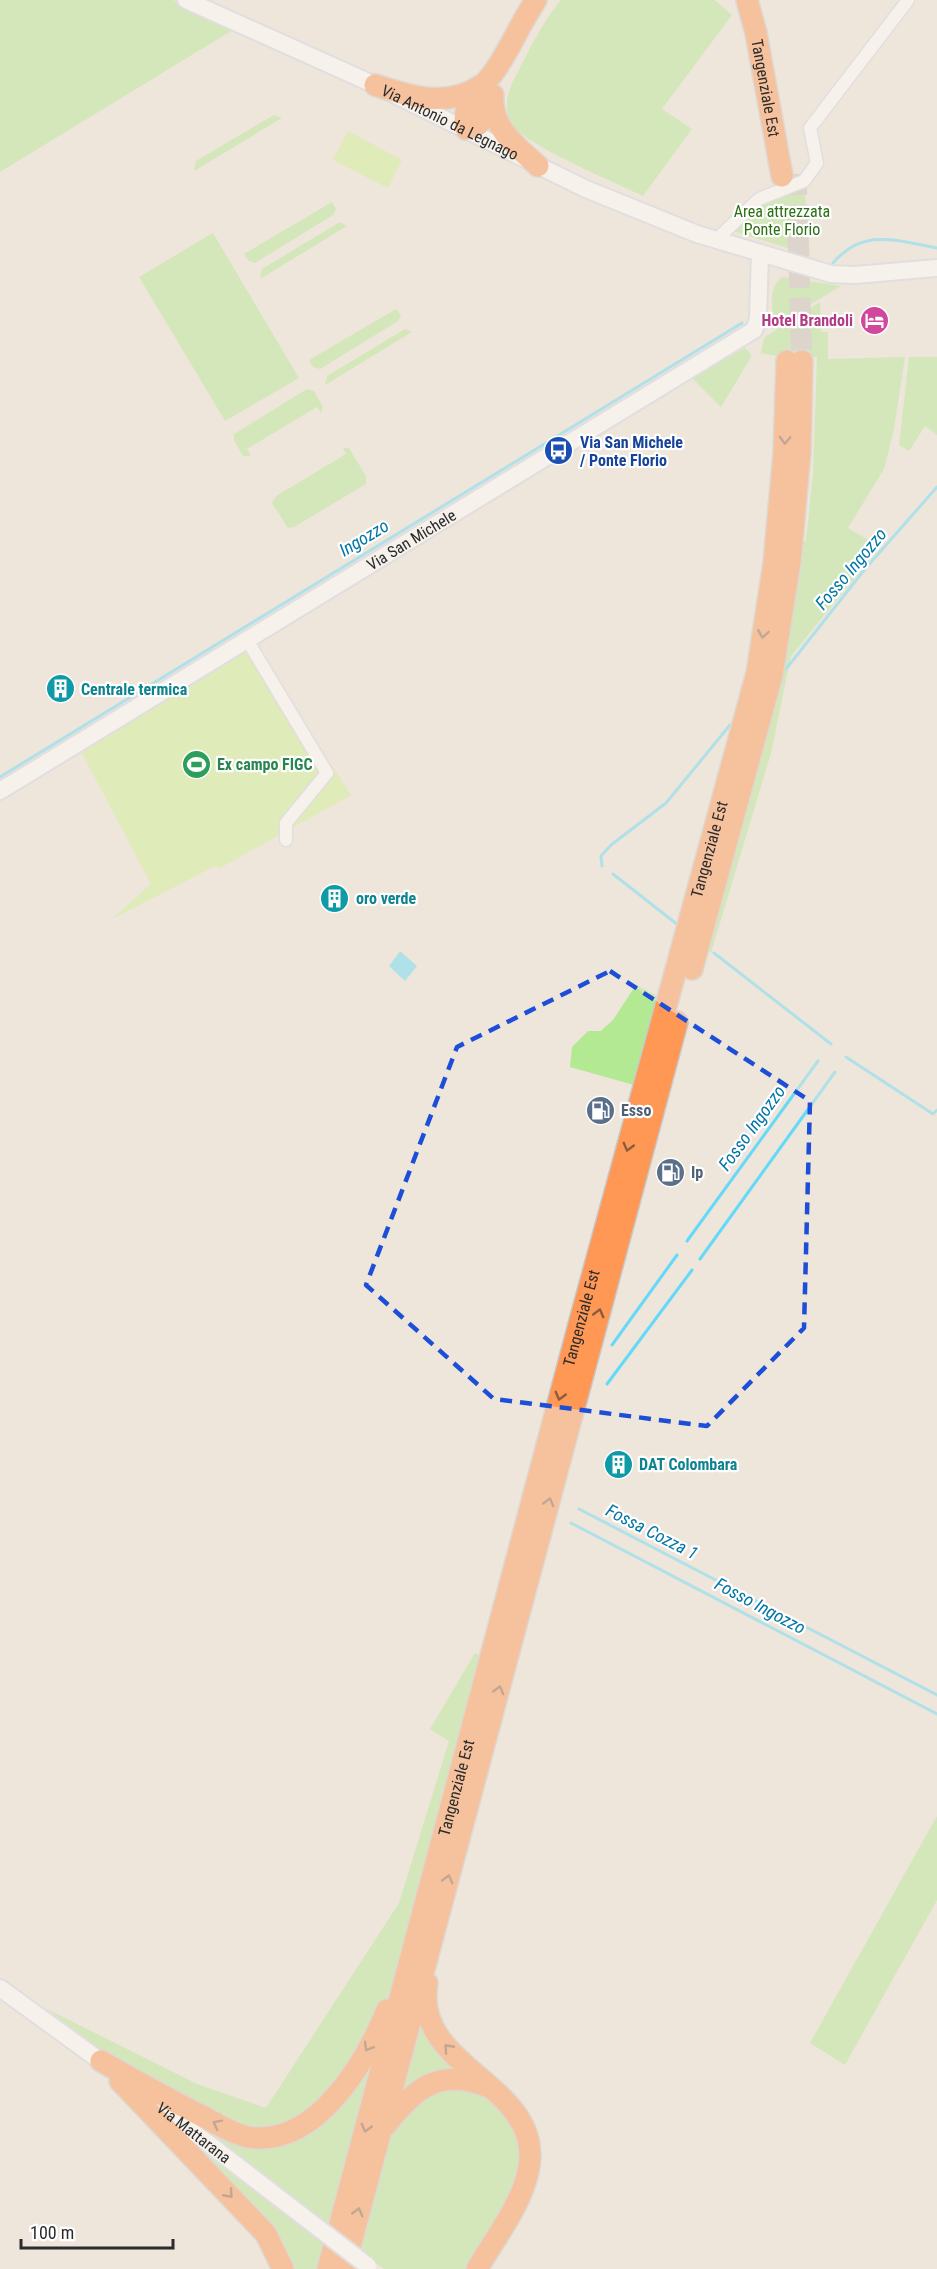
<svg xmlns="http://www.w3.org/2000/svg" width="937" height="2269" font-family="'Roboto Condensed',sans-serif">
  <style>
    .green { fill: #b4e993 }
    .pitch { fill: #ccf18e }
    .water { fill: #65d9f9 }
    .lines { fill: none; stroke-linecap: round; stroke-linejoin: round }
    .stream { stroke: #65d9f9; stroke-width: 3 }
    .highway-tunnel { stroke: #c7c0b8; stroke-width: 21; stroke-dasharray: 21 10; stroke-linecap: butt }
    .street-casing { stroke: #d0d5e5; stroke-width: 15 }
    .secondary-casing { stroke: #d0d5e5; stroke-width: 20 }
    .highway-casing { stroke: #c8c8c8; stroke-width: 24 }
    .street { stroke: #fff; stroke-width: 12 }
    .secondary { stroke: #fff; stroke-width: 16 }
    .highway { stroke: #ff9755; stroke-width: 21 }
    .secondary-bridge-casing { stroke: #d0d5e5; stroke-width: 20; stroke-linecap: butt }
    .secondary-bridge { stroke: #fff; stroke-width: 16 }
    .oneway { stroke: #8a5c3e }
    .marked { fill: none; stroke: #1d4ed8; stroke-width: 4.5; stroke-dasharray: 12 8; stroke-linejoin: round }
    .labels { text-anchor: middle; stroke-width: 4.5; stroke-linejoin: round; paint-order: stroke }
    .street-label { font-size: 16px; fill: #2b2b2b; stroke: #fff }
    .park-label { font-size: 16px; fill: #2b6e14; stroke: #fff }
    .hotel-label { font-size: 16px; font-weight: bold; fill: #b23c85; stroke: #fff; text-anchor: end }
    .transit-label { font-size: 16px; font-weight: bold; fill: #164399; stroke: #fff; text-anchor: start }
    .culture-label { font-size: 16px; font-weight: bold; fill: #0d838f; stroke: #fff; text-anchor: start }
    .leisure-label { font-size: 16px; font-weight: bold; fill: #27864d; stroke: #fff; text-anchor: start }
    .service-label { font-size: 16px; font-weight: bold; fill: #4e5e75; stroke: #fff; text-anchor: start }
    .water-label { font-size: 18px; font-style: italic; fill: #0276a7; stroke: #fff }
  </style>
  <rect width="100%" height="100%" fill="#eee5db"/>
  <g class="green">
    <polygon points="0,0 173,0 236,28 0,172"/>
    <path d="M 561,0 L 715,0 L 732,15 L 662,109 L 692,129 L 643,196 C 617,183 522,144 511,123 C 500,101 513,81 523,62 C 534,40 545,19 561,0 Z"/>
    <polygon points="274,115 282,118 194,171 196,161"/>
    <polygon points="804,183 810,255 733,231 760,203"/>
    <polygon points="332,202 336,209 333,215 255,263 249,261 244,254"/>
    <polygon points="340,222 347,226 260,279 262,269"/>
    <polygon points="213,233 299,378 225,421 139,277"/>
    <path d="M 783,277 L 841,286 L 775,326 C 772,310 767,286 783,277 Z"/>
    <polygon points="820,302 821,332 828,332 828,359 905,357 894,429 884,469 848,528 880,547 791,656 771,753 711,953 706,950 783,662 803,541 806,541 813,473 817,357 781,357 761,353 764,338 768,335"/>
    <polygon points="396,309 401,315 398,321 320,369 313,367 309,360"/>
    <polygon points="405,329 412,332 325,385 327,376"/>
    <polygon points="745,348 751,354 750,359 721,407 691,377"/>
    <polygon points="909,357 937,357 937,435 925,426 909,451 899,445"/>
    <polygon points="307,389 314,391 323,407 321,413 317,407 247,449 251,456 243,456 234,440 234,434"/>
    <polygon points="343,448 349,448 366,476 366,484 294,527 288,528 272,503 276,496 346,454"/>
    <polygon points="636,985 658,996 634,1085 570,1067 572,1047 588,1031 601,1031 613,1020"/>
    <polygon points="475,1653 483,1658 388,2007 352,2067 303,2117 267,2129 246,2127 215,2116 131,2073 47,2009 197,2084 266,2108 399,1903 449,1741 430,1729"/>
    <polygon points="937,1816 937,1900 845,2065 810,2043"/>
    <polygon points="420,2019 460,2067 402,2092"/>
    <polygon points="366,2072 372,2074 333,2229 171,2106 260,2142"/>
    <polygon points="439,2087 483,2090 511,2112 524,2166 472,2269 384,2269 357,2250 393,2126"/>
    <polygon points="165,2122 330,2246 323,2269 293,2269"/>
  </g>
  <g class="pitch">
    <polygon points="348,131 402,160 388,188 333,160"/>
    <polygon points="247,640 254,646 351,795 220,868 215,866 112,919 151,884 81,751"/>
  </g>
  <polygon class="water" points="400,951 417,966 405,981 389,966"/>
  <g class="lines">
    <g class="stream">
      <path d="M 833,263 C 864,227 896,241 937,248"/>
      <polyline points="786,669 865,569 937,487"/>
      <polyline points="0,777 742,323"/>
      <polyline points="602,866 601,856 611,845 666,803 730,725"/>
      <polyline points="613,874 678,925"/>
      <polyline points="714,953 831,1044"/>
      <polyline points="846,1057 933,1114 937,1110"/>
      <polyline points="687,1241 818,1061"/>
      <polyline points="700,1259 835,1072"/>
      <polyline points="612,1345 677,1255"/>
      <polyline points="607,1384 692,1270"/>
      <polyline points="579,1509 937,1695"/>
      <polyline points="571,1523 937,1714"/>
    </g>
    <polyline class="highway-tunnel" points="796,174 802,361"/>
    <defs>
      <g id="street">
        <polyline points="716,240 759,199 804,181 817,163 810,128 908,0"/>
        <polyline points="247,640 327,773 286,823 286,840"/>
      </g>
      <g id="secondary">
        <path id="s1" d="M 186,0 L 375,85 L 586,189 L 697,234 L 831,274 L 855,275 L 937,268"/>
        <path id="s2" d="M 0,791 L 754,330 L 758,319 L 760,253"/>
        <polyline points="0,1988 110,2068"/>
        <path id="s3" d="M 140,2091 L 313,2224"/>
      </g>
      <g id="highway">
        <path id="s4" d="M 747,0 L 756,33 L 782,176"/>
        <path d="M 375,85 C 411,97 446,108 480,86"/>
        <path d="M 493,95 C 490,127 517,147 538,166"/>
        <path d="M 493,103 L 478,125 L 466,129 C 460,102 483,89 496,69 C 511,47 521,22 536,0"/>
        <polyline points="692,969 772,675 790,562 800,452 802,361"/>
        <path d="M 427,1983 C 411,2070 548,2084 528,2172 C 520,2207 495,2238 477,2269"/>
        <path d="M 101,2061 C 136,2081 170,2100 206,2118 C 219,2125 233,2134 248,2137 C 316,2148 365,2063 387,2010"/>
        <polyline points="120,2081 266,2234 283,2269"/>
        <path d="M 386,2125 C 413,2090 439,2067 486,2086"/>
        <path id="s5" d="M 328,2269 L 580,1321 L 757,673 L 774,563 L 784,453 L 787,361"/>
        <polyline points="344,2269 677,1022"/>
      </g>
    </defs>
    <use href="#street" class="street-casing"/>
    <use href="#secondary" class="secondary-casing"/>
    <use href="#highway" class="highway-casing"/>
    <use href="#street" class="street"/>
    <use href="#secondary" class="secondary"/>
    <use href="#highway" class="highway"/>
    <defs>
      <polyline id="secondary-bridge" points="313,2224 368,2266"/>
    </defs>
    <use href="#secondary-bridge" class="secondary-bridge-casing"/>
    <use href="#secondary-bridge" class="secondary-bridge"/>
  </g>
  <defs><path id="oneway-chevron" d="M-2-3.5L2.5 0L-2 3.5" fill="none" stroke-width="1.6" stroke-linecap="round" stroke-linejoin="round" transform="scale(1.5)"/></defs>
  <g class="oneway">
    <use href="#oneway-chevron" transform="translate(785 440) rotate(92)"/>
    <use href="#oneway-chevron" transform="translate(763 634) rotate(99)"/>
    <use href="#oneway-chevron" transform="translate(628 1147) rotate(105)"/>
    <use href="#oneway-chevron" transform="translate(599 1313) rotate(-75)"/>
    <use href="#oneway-chevron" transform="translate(560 1396) rotate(105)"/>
    <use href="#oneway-chevron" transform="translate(549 1502) rotate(-75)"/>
    <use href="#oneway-chevron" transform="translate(499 1690) rotate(-75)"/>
    <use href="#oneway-chevron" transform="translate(448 1879) rotate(-75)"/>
    <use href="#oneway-chevron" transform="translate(368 2047) rotate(121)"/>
    <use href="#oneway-chevron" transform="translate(448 2048) rotate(-132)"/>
    <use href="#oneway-chevron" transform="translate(217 2124) rotate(-153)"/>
    <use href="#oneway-chevron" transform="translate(366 2128) rotate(105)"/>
    <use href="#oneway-chevron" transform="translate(229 2194) rotate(48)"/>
    <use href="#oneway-chevron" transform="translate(358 2212) rotate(-75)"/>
  </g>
  <path d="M0 0H937V2269H0ZM 610,971 L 810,1101 L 804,1328 L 707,1426 L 494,1399 L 366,1285 L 457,1047 Z" fill="#eee5db" fill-opacity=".55" fill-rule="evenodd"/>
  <path class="marked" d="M 610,971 L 810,1101 L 804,1328 L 707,1426 L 494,1399 L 366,1285 L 457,1047 Z"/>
  <defs>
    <symbol id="hotel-disc" viewBox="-11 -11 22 22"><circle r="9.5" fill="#d1479c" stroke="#fff"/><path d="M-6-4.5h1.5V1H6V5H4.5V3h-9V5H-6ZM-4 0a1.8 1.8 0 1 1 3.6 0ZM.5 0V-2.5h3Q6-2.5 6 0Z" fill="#fff"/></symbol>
    <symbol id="bus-disc" viewBox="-11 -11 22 22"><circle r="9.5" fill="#1a4fb4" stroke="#fff"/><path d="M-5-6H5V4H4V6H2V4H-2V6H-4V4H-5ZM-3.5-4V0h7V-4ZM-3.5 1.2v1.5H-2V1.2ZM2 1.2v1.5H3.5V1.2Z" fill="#fff"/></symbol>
    <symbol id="building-disc" viewBox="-11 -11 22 22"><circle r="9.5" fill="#0f9aa8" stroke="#fff"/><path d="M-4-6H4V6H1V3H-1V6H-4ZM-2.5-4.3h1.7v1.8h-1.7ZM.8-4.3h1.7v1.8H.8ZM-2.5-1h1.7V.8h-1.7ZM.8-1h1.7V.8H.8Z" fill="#fff"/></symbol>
    <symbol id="stadium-disc" viewBox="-11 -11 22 22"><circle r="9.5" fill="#2e9e5b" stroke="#fff"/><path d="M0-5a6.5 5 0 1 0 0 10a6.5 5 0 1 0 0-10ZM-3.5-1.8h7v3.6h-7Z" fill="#fff"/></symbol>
    <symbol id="fuel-disc" viewBox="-11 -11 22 22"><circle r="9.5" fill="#5c6f8a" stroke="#fff"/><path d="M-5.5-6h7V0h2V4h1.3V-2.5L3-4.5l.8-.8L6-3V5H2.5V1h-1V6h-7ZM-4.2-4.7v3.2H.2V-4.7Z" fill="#fff"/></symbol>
  </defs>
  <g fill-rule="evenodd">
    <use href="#hotel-disc" x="858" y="304" width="33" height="33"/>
    <use href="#bus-disc" x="542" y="434" width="33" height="33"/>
    <use href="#building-disc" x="44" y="672" width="33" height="33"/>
    <use href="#stadium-disc" x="180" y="748" width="33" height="33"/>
    <use href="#building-disc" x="318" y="882" width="33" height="33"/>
    <use href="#fuel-disc" x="584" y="1094" width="33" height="33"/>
    <use href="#fuel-disc" x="654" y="1156" width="33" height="33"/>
    <use href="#building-disc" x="602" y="1448" width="33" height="33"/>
  </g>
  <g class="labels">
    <g class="street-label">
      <text dy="6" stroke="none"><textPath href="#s4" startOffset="90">Tangenziale Est</textPath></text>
      <text dy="6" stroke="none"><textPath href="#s1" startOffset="291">Via Antonio da Legnago</textPath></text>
      <text dy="6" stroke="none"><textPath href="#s2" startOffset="482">Via San Michele</textPath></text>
      <text dy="6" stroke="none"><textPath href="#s5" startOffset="1470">Tangenziale Est</textPath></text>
      <text dy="6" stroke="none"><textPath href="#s5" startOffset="984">Tangenziale Est</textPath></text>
      <text dy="6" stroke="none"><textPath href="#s5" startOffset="498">Tangenziale Est</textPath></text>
      <text dy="6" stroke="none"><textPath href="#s3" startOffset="68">Via Mattarana</textPath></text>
    </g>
    <g class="park-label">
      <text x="782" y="217">Area attrezzata<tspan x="782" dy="18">Ponte Florio</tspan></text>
    </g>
    <g class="hotel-label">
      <text x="853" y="326">Hotel Brandoli</text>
    </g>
    <g class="transit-label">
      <text x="580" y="448">Via San Michele<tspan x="580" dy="18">/ Ponte Florio</tspan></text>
    </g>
    <g class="culture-label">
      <text x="81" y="695">Centrale termica</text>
      <text x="356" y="904">oro verde</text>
      <text x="639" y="1470">DAT Colombara</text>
    </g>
    <g class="leisure-label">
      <text x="217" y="770">Ex campo FIGC</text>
    </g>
    <g class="service-label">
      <text x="621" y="1116">Esso</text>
      <text x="691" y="1178">Ip</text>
    </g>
    <g class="water-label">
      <text transform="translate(364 538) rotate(-31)" y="6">Ingozzo</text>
      <text transform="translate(851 569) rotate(-50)" y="6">Fosso Ingozzo</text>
      <text transform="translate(752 1128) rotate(-54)" y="6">Fosso Ingozzo</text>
      <text transform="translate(652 1532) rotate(27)" y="6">Fossa Cozza 1</text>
      <text transform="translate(760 1606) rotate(28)" y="6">Fosso Ingozzo</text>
    </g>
  </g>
  <path d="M21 2239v9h152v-9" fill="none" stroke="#2b2b2b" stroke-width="3"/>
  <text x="30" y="2239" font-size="18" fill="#2b2b2b" stroke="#ffffff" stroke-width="4.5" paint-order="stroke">100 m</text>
</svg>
